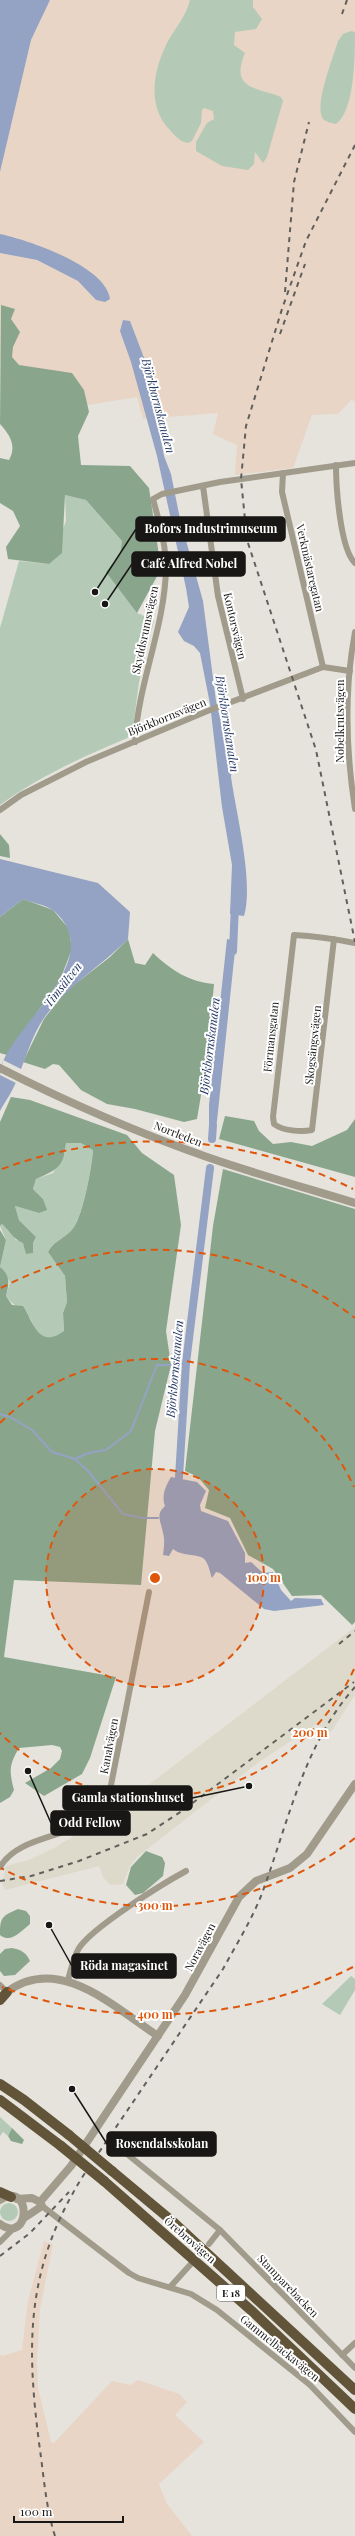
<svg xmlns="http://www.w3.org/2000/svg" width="355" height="2536" font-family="'Playfair Display',serif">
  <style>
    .built { fill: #dddacb }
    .industrial { fill: #e9d5c6 }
    .green { fill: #b4cab7 }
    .forest { fill: #89a68d }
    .water { fill: #94a3c3 }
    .pier { fill: #e5e3dc }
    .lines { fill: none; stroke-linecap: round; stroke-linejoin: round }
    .stream { stroke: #94a3c3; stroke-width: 2 }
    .canal { stroke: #94a3c3; stroke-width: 8 }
    .minor { stroke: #a19b8c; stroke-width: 6 }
    .tertiary { stroke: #a19b8c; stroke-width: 8 }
    .trunk { stroke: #615438; stroke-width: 10 }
    .rail { stroke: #615f5b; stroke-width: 2; stroke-dasharray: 5 5; stroke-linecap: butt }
    .trunk-bridge { stroke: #615438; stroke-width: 10 }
    .ring { fill: none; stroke: #de560c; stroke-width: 2; stroke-dasharray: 7 5 }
    .labels { text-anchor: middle; stroke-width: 4; stroke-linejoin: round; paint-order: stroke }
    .shield { fill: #fff; stroke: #5d5d5b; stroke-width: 1 }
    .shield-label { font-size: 10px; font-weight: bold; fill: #181715 }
    .street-label { font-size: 11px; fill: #181715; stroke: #fff }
    .water-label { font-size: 12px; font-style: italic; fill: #253964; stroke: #fff }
    .centre { fill: #de560c; stroke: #fff; stroke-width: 2 }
    .ring-label { font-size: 12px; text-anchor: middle; font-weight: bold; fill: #de560c; stroke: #fff; stroke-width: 4; stroke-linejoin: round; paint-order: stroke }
    .leader { fill: none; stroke: #181715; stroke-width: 1.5 }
    .callout-dot { fill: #181715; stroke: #fff; stroke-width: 1.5 }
    .callout { fill: #181715; stroke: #181715; stroke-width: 1.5 }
    .callout-label { font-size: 12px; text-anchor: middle; font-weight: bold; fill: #fff }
  </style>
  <rect width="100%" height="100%" fill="#e5e3dc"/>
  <polygon class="built" points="355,1627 355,1695 331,1732 317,1724 259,1762 137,1857 130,1866 123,1884 110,1885 103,1877 99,1866 5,1890 2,1884 6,1866 29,1860 56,1847 121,1806"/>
  <g class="industrial">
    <polygon points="50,0 355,0 355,401 351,400 338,414 312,415 293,468 235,475 237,445 213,434 218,413 143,419 137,397 33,414 0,359 0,253 37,260 78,281 96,300 110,299 17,238 0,234 0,172 6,140 31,40"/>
    <polygon points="44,2241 53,2244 40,2309 37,2362 38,2388 51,2442 54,2443 112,2381 131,2385 138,2380 179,2394 187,2402 175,2415 204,2442 159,2484 167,2504 192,2536 0,2536 0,2354 2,2356 22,2350 28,2301"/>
  </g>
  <g class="green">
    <path d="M 190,0 L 253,0 L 253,7 L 262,19 L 256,29 L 235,32 L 234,45 L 245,53 C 230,89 255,87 281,97 L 283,101 L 267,157 L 263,163 L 255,152 L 254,164 L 248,170 L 222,166 L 196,151 L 196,142 L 207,123 L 214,119 L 213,111 L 204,108 L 202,110 L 201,123 L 192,141 L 188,143 C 179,142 173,133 167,127 C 147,103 154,69 167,43 C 175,28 186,17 190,0 Z"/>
    <path d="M 351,31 L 355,32 C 355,54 355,111 336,124 C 332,123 327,122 324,120 C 312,108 334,56 338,41 L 343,34 Z"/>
    <path d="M 65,495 L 86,500 L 122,541 L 121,555 L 137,613 L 154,620 L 139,682 L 132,736 C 87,755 39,776 0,805 L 0,628 L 19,561 L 49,564 L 66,521 Z"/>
    <path d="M 66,1143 L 81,1143 L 93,1149 C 92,1167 83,1213 74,1227 C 67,1238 54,1240 48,1252 L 65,1276 L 67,1302 L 63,1313 L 64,1332 C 54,1338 41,1342 34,1329 C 33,1325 32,1320 29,1317 C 23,1309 13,1306 6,1296 L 10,1282 L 0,1267 L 6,1240 L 0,1226 L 2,1224 L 12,1233 L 16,1240 L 33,1243 L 36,1237 L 19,1220 L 15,1206 L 39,1213 L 43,1199 L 33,1189 L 36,1179 L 53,1173 L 66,1152 Z"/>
    <polygon points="351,1976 355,1979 355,1990 340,2015 322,2004"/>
    <polygon points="0,2117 12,2128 8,2136 3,2132 0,2136"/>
    <circle cx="9" cy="2212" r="9"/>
  </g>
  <g class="forest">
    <path d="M 1,305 L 15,309 L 11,319 L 20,332 L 13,347 L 12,357 L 19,365 L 72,373 L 84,390 L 89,412 L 78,436 L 81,465 L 130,466 L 149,488 L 161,569 L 137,613 L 106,572 L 120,555 L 122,541 L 86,500 L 65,495 L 62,553 L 49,564 L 8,559 L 6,547 L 20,526 L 13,511 L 0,503 L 0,458 L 9,460 C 17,446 10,435 0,424 Z"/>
    <polygon points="0,834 9,845 10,858 0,856"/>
    <polygon points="23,899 53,910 69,929 72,949 60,980 7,1055 0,1053 0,917"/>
    <path d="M 128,939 L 135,963 L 145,965 L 153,953 C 171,970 189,982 214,984 L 207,1059 L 197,1119 L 184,1122 L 135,1109 L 107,1104 L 81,1090 L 59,1065 L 53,1064 L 45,1069 L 23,1062 L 44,1019 L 65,992 L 110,957 Z"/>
    <path d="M 11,1097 L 30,1100 L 127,1135 L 142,1153 L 174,1175 L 181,1225 L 166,1331 L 171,1365 L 155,1431 L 141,1585 L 14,1580 L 4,1657 L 116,1677 L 90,1758 L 82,1774 L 44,1796 L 25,1783 L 51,1768 L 60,1759 L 62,1751 L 60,1747 L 52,1745 L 19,1748 C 9,1765 9,1771 14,1790 L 10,1797 L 0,1803 L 0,1230 L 6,1240 L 0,1267 C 11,1276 9,1284 6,1296 L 12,1305 L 23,1306 C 34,1324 39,1349 64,1331 L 63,1313 L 67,1302 L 65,1276 L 48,1252 C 54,1240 67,1238 74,1227 C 83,1214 92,1167 93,1150 L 81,1143 L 66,1143 C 64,1168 56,1170 36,1179 L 33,1189 L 43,1199 L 47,1210 L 39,1213 L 15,1206 L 19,1220 L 36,1237 L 33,1243 L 33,1253 L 26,1254 L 23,1243 C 14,1240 9,1230 2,1224 L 0,1226 L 0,1122 Z"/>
    <polygon points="225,1116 254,1121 259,1131 273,1144 291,1142 312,1146 347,1130 355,1119 355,1177 219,1139"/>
    <polygon points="223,1169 355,1209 355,1622 352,1625 321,1595 292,1596 273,1569 248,1555 230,1518 205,1508 209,1490 198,1477 185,1471 213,1226"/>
    <polygon points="146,1851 162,1857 165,1863 163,1876 143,1893 135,1895 126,1885 131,1867"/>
    <path d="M 18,1909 L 26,1911 L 30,1916 L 30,1924 C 21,1931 11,1944 0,1935 C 0,1917 2,1916 18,1909 Z"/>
    <path d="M 12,1948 C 21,1950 26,1952 30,1961 L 15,1975 L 4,1976 L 0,1971 L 0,1954 L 5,1949 Z"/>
    <polygon points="12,2128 24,2140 22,2144 11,2141 8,2136"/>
  </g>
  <g class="water">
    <polygon points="0,0 50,0 31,40 0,172"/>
    <path d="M 0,234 C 28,240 106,266 110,299 L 105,302 L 96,300 L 78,281 L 37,260 L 0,253 Z"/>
    <path d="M 123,320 L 130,321 L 146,363 L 164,456 L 171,474 L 180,519 L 203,601 L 216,701 L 232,768 L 231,777 C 236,813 254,882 244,916 L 230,914 L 232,865 L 222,807 L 210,704 L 200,653 L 194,646 L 184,641 L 178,632 L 189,607 L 186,588 L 157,456 L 131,362 L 120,331 Z"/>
    <path d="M 0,859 L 98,883 L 130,912 L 128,939 C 100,967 67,986 44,1018 C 31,1037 25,1061 16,1082 C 12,1092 5,1102 0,1111 C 0,1099 0,1081 0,1069 C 14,1022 109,959 54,911 C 47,905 32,903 23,899 L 0,917 Z"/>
    <polygon points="227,939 236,941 217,1121 212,1136 209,1133 209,1105"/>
    <path d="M 171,1477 L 197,1482 L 206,1491 L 200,1505 L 201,1511 L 228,1521 L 245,1553 L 245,1563 L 251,1562 L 263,1573 L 273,1572 L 281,1590 L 291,1601 L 295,1598 L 321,1599 L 324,1605 L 274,1611 L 264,1609 L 220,1573 L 216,1572 L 212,1578 C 210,1573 209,1565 205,1560 C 200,1553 182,1557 173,1549 L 169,1556 L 163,1555 C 164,1548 165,1539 163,1533 C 161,1521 155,1515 165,1506 C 161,1495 166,1486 171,1477 Z"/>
  </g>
  <polygon class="pier" points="3,1060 23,1070 18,1084 0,1075"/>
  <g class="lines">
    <g class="stream">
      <polyline points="180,1364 186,1363"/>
      <polyline points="0,1414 10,1417 32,1430 52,1452 75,1459 89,1472 123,1514 143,1518 158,1518"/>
      <polyline points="75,1459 88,1453 106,1450 131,1431 157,1365 171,1365"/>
    </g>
    <g class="canal">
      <polyline points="233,951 235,905"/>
      <polyline points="212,1139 213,1125"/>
      <polyline points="179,1477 186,1363 210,1168"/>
    </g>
    <g class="minor">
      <path d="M 336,465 C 336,486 340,549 355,563"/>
      <polyline points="283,473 282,492 323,667"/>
      <polyline points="203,486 218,596 243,699"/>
      <path d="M 355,632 C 344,690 346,751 355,809"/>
      <path d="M 135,742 C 138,683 165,627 166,568 C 166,544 159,522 153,499 L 162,494 L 220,482 L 355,463"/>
      <polyline points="0,810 21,795 86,762 205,712 323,667 350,671"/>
      <path d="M 334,939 L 312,1130 C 301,1132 283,1131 274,1124 L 273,1117 L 294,935 C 314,936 335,939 355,943"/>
      <path d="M 0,1867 C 20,1834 72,1839 99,1813 C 106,1806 108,1795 111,1785 L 149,1592"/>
      <path d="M 68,1980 C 71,1970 73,1958 79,1948 C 93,1927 162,1884 186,1871"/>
      <polyline points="0,1985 7,1992"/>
      <polyline points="116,2145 220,2230 355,2368"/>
      <polyline points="42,2206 129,2273 138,2278 191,2294 217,2310 310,2385 355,2432"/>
      <polyline points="0,2242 16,2226"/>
      <polyline points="209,2244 220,2230"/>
      <polyline points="171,2286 190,2265"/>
      <polyline points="342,2355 355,2343"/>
    </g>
    <g class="tertiary">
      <path d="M 0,1068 C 67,1102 136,1132 207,1157 C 256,1174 306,1188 355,1203"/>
      <path d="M 7,1992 C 59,1953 115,2008 158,2036"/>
      <polyline points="17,2199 32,2198 40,2202"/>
      <path d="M 0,2200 C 32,2179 31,2246 0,2224"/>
      <polyline points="24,2218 42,2206 40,2202 71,2166 185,1995 239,1897 256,1881 290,1868 307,1854 355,1784"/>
    </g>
    <g class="trunk">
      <polyline points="0,2000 7,1992"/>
      <polyline points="0,2084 24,2100 69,2135"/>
      <polyline points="0,2100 61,2146"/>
      <polyline points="112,2171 172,2221 355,2390"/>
      <polyline points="104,2181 253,2312 355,2409"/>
      <polyline points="0,2192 11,2197"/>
    </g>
    <g class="rail">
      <polyline points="342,14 347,0"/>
      <polyline points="355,145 306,241 282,309 246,426 241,479 247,540 316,750 355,942"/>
      <polyline points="285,292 294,182 309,122"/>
      <polyline points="280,334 305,264"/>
      <polyline points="339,1644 355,1631"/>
      <polyline points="0,1881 31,1876 79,1861 147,1834 182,1811 354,1682"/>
      <polyline points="0,2256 30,2233 69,2192"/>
      <path d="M 55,2536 C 46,2508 44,2478 40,2450 C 26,2345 25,2269 83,2176 L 223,1969 C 236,1945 251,1921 261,1896 C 288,1824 303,1745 355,1687"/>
    </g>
    <g class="trunk-bridge">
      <polyline points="69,2135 112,2171"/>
      <polyline points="61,2146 104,2181"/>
    </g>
  </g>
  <circle cx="155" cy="1578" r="109" fill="#de560c" fill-opacity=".12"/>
  <g class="ring">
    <circle cx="155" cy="1578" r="109"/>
    <path d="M354 1669A219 219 0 0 1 0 1733M0 1423A219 219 0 0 1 354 1487"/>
    <path d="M355 1838A328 328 0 0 1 1 1868M1 1288A328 328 0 0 1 355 1318"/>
    <path d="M353 1967A437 437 0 0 1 2 1987M2 1169A437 437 0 0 1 353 1189"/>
  </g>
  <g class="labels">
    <rect class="shield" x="217" y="2285" width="28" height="16" rx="3"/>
    <g class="shield-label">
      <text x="231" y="2297">E 18</text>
    </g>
    <g class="street-label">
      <text transform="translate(310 568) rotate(77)" y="4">Verkmästaregatan</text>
      <text transform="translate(235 626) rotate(77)" y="4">Kontorsvägen</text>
      <text transform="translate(145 630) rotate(-78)" y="4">Skyddsrumsvägen</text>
      <text transform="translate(167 717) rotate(-22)" y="4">Björkbornsvägen</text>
      <text transform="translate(340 721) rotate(-90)" y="4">Nobelkrutsvägen</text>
      <text transform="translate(271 1037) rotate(-84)" y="4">Förmansgatan</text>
      <text transform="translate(313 1045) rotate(-84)" y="4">Skogsängsvägen</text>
      <text transform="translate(178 1134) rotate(21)" y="4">Norrleden</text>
      <text transform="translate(109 1746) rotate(-79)" y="4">Kanalvägen</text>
      <text transform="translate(200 1947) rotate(-62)" y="4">Noravägen</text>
      <text transform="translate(190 2240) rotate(41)" y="4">Örebrovägen</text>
      <text transform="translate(288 2286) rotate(46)" y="4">Stamparebacken</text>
      <text transform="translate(280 2348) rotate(39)" y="4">Gammelbackavägen</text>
    </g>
    <g class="water-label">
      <text transform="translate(158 406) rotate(75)" y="4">Björkbornskanalen</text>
      <text transform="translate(227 724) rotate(81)" y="4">Björkbornskanalen</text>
      <text transform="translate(63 985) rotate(-52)" y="4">Timsälven</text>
      <text transform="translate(210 1046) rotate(-83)" y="4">Björkbornskanalen</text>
      <text transform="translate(175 1369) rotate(-85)" y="4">Björkbornskanalen</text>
    </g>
  </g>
  <circle cx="155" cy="1578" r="6" class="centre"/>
  <g class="ring-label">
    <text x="264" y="1582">100 m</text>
    <text x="310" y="1737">200 m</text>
    <text x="155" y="1910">300 m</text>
    <text x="155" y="2019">400 m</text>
  </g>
  <path class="leader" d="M95 592L136 529M105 604L132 564M249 1786L192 1798M28 1771L51 1823M49 1925L72 1966M72 2089L107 2144"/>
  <g class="callout-dot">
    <circle cx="95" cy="592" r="4"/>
    <circle cx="105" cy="604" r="4"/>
    <circle cx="249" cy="1786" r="4"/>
    <circle cx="28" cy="1771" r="4"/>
    <circle cx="49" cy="1925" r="4"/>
    <circle cx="72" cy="2089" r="4"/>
  </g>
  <g class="callout">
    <rect x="136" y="517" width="149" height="24" rx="4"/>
    <rect x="132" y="552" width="113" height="24" rx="4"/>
    <rect x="63" y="1786" width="129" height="24" rx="4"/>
    <rect x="51" y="1811" width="79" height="24" rx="4"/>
    <rect x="72" y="1954" width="104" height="24" rx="4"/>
    <rect x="107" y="2132" width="109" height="24" rx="4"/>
  </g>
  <g class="callout-label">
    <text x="211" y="533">Bofors Industrimuseum</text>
    <text x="189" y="568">Café Alfred Nobel</text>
    <text x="128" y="1802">Gamla stationshuset</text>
    <text x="90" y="1827">Odd Fellow</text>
    <text x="124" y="1970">Röda magasinet</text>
    <text x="162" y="2148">Rosendalsskolan</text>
  </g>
  <path d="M14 2516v6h109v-6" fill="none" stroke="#181715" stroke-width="2"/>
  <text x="20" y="2516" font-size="12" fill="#181715" stroke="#ffffff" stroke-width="3" paint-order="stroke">100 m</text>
</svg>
